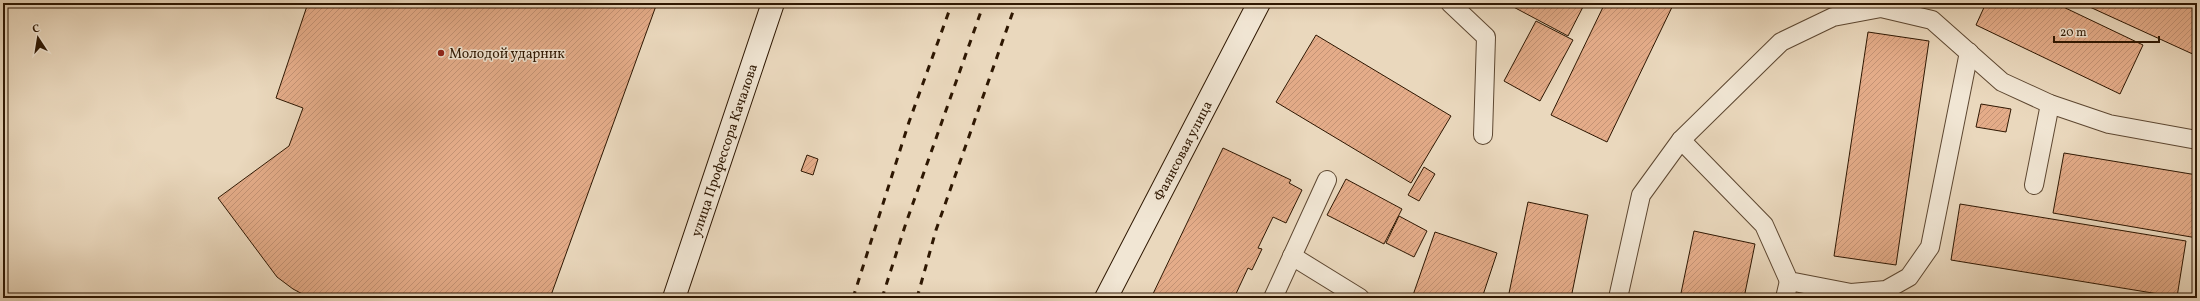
<svg xmlns="http://www.w3.org/2000/svg" width="2200" height="301" font-family="Vollkorn,serif">
  <style>
    .building { fill: url(#building-hatch); stroke: #2e1702 }
    .lines { fill: none; stroke-linecap: round; stroke-linejoin: round }
    .lane-casing { stroke: #5d4731; stroke-width: 20 }
    .secondary-casing { stroke: #2e1702; stroke-width: 24 }
    .lane { stroke: #f1e6d4; stroke-width: 18 }
    .secondary { stroke: #f1e6d4; stroke-width: 22 }
    .rail { stroke: #2e1702; stroke-width: 3; stroke-dasharray: 7 7; stroke-linecap: butt }
    .poi-dot { fill: #8f2418; stroke: #f1e6d4; stroke-width: 1.5 }
    .labels { text-anchor: middle; stroke-width: 3; stroke-linejoin: round; paint-order: stroke }
    .poi-label { font-size: 14px; fill: #2e1702; stroke: #f1e6d4; text-anchor: start }
    .street-label { font-size: 14px; fill: #2e1702; stroke: #f1e6d4 }
  </style>
  <defs>
    <pattern id="building-hatch" width="6" height="6" patternUnits="userSpaceOnUse"><rect width="6" height="6" fill="#e4ac89"/><path d="M-1 1l2-2M0 6l6-6M5 7l2-2" fill="none" stroke="#c49375"/></pattern>
  </defs>
  <rect width="100%" height="100%" fill="#ead8bd"/>
  <filter id="stains"><feTurbulence type="fractalNoise" baseFrequency=".005" numOctaves="4"/><feColorMatrix values="0 0 0 0 .2 0 0 0 0 .09 0 0 0 0 .02 0 0 0 .5 -.17"/></filter>
  <radialGradient id="worn" r=".72"><stop offset=".6" stop-color="#630" stop-opacity="0"/><stop offset="1" stop-color="#630" stop-opacity=".3"/></radialGradient>
  <g class="building">
    <polygon points="308,3 657,3 550,298 310,298 293,289 277,277 218,198 289,146 303,108 276,98"/>
    <polygon points="1506,3 1585,3 1568,36"/>
    <polygon points="1605,3 1674,3 1607,142 1551,115"/>
    <polygon points="1986,3 2055,3 2143,45 2120,94 1976,25"/>
    <polygon points="2081,3 2197,3 2197,56"/>
    <polygon points="1536,21 1573,40 1540,101 1504,81"/>
    <polygon points="1868,32 1929,41 1896,265 1834,256"/>
    <polygon points="1316,35 1451,116 1411,183 1276,102"/>
    <polygon points="1981,104 2011,109 2006,132 1976,127"/>
    <polygon points="1223,148 1291,180 1289,183 1302,190 1286,223 1273,217 1258,248 1262,249 1252,270 1248,268 1234,298 1151,298"/>
    <polygon points="2064,153 2197,175 2197,238 2053,213"/>
    <polygon points="807,155 818,159 813,175 801,171"/>
    <polygon points="1424,167 1435,174 1419,201 1408,195"/>
    <polygon points="1346,179 1402,209 1384,244 1327,215"/>
    <polygon points="1528,202 1588,215 1571,298 1508,298"/>
    <polygon points="1960,204 2186,241 2177,297 1951,260"/>
    <polygon points="1399,216 1427,231 1414,257 1386,243"/>
    <polygon points="1694,231 1755,244 1744,298 1680,298"/>
    <polygon points="1435,232 1497,253 1482,298 1412,298"/>
  </g>
  <g class="lines">
    <defs>
      <g id="lane">
        <polyline points="1450,3 1486,37 1483,135"/>
        <polyline points="1681,140 1764,225 1789,281 1851,293 1886,290 1909,277 1930,247 1969,52"/>
        <polyline points="2034,185 2050,104"/>
        <polyline points="1292,256 1360,298"/>
        <polyline points="1273,298 1327,180"/>
        <polyline points="1618,298 1641,195 1681,140 1781,42 1833,17 1881,8 1932,20 2002,82 2050,104 2109,124 2197,140"/>
        <polyline points="1785,298 1789,281"/>
      </g>
      <g id="secondary">
        <path id="s1" d="M 674,298 L 773,3"/>
        <path id="s2" d="M 1106,298 L 1259,3"/>
      </g>
    </defs>
    <use href="#lane" class="lane-casing"/>
    <use href="#secondary" class="secondary-casing"/>
    <use href="#lane" class="lane"/>
    <use href="#secondary" class="secondary"/>
    <g class="rail">
      <polyline points="853,298 909,122 952,3"/>
      <polyline points="882,298 906,223 984,3"/>
      <polyline points="917,298 936,230 1016,3"/>
    </g>
  </g>
  <circle class="poi-dot" cx="441" cy="53" r="4"/>
  <g class="labels">
    <g class="poi-label">
      <text x="449" y="58">Молодой ударник</text>
    </g>
    <g class="street-label">
      <text dy="5" stroke="none"><textPath href="#s1" startOffset="156">улица Профессора Качалова</textPath></text>
      <text dy="5" stroke="none"><textPath href="#s2" startOffset="166">Фаянсовая улица</textPath></text>
    </g>
  </g>
  <rect width="2200" height="301" fill="none" stroke="#ead8bd" stroke-width="16"/>
  <rect x="4" y="4" width="2192" height="293" fill="none" stroke="#2e1702" stroke-width="2"/>
  <rect x="8" y="8" width="2184" height="285" fill="none" stroke="#2e1702"/>
  <g transform="translate(38 38) rotate(348)" stroke="#f1e6d4" stroke-width="3" paint-order="stroke">
  <path d="M0-3L7 15L0 10L-7 15Z" fill="#2e1702"/>
  <text y="-6" font-size="11" font-weight="bold" text-anchor="middle" fill="#2e1702">С</text>
  </g>
  <path d="M2054 36v6h105v-6" fill="none" stroke="#2e1702" stroke-width="2"/>
  <text x="2060" y="36" font-size="12" fill="#2e1702" stroke="#f1e6d4" stroke-width="3" paint-order="stroke">20 m</text>
  <rect width="100%" height="100%" filter="url(#stains)"/>
  <rect width="100%" height="100%" fill="url(#worn)"/>
</svg>
